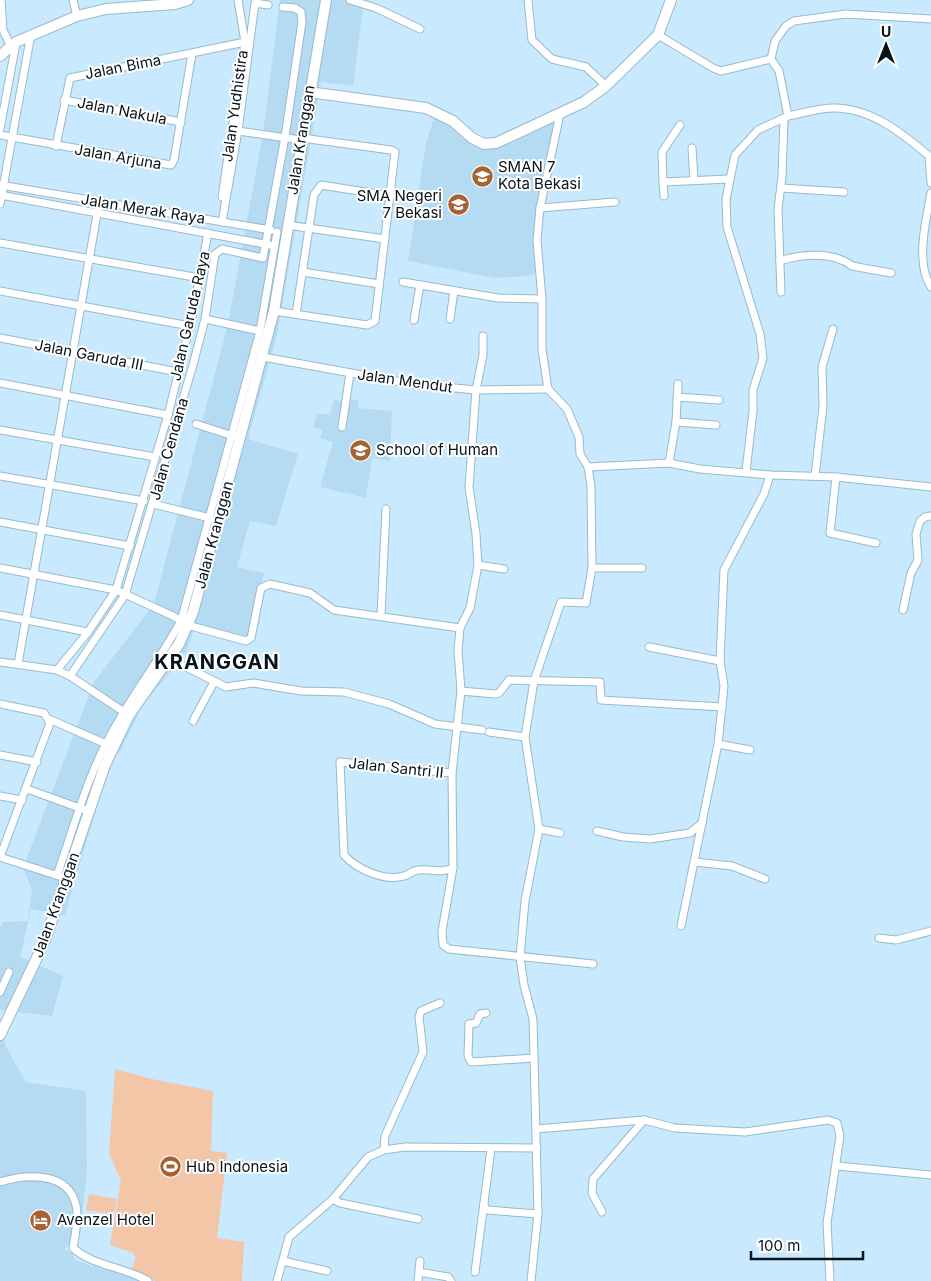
<svg xmlns="http://www.w3.org/2000/svg" width="931" height="1281" font-family="Inter,sans-serif">
  <style>
    .built { fill: #b4dbf2 }
    .green { fill: #f3c6a8 }
    .lines { fill: none; stroke-linecap: round; stroke-linejoin: round }
    .street-casing { stroke: #99b9cc; stroke-width: 9 }
    .secondary-casing { stroke: #99b9cc; stroke-width: 12 }
    .street { stroke: #fff; stroke-width: 7 }
    .secondary { stroke: #fff; stroke-width: 10 }
    .labels { text-anchor: middle; stroke-width: 4; stroke-linejoin: round; paint-order: stroke }
    .street-label { font-size: 15px; fill: #071319; stroke: #fff }
    .poi-label { font-size: 15px; fill: #071319; stroke: #fff; text-anchor: start }
    .district-label { font-size: 20px; font-weight: bold; letter-spacing: 1px; fill: #071319; stroke: #fff }
  </style>
  <rect width="100%" height="100%" fill="#c9e9fe"/>
  <g class="built">
    <polygon points="280,0 364,0 353,86 321,82 277,335 248,439 298,454 276,526 250,521 237,567 264,573 246,641 195,627 185,654 142,706 120,752 111,758 65,915 31,909 20,957 63,976 52,1016 0,1010 0,928 3,922 28,921 32,890 23,868 94,682 154,604 228,324 263,134"/>
    <polygon points="435,115 460,132 495,146 554,119 555,124 535,216 533,251 537,272 527,276 495,278 408,261 426,143"/>
    <polygon points="343,398 359,401 358,408 392,411 390,461 372,458 366,498 320,487 333,442 320,438 323,430 313,427 317,413 330,415 334,400 342,401"/>
    <polygon points="0,1025 6,1047 26,1082 86,1091 87,1170 80,1236 64,1249 73,1254 75,1260 101,1269 112,1270 140,1281 0,1281"/>
  </g>
  <g class="green">
    <polygon points="115,1069 152,1079 213,1091 211,1151 227,1153 217,1238 244,1242 242,1281 155,1281 131,1270 136,1258 133,1253 110,1245 121,1181 109,1153"/>
    <polygon points="89,1194 117,1199 114,1214 86,1210"/>
  </g>
  <g class="lines">
    <defs>
      <g id="street">
        <polyline points="1,0 3,30 11,47"/>
        <polyline points="73,0 77,16"/>
        <polyline points="350,0 376,8 420,29"/>
        <polyline points="528,0 532,40 552,59 586,67 606,86"/>
        <path d="M 931,19 L 846,14 L 794,21 L 786,26 L 775,41 L 771,59 L 779,71 L 788,116 C 803,113 819,108 834,108 C 871,108 902,133 929,156 L 931,183"/>
        <polyline points="658,35 713,68 721,71 771,59"/>
        <polyline points="64,100 181,122"/>
        <polyline points="680,125 662,152 663,182 729,179"/>
        <polyline points="0,129 16,43"/>
        <polyline points="238,131 301,140"/>
        <polyline points="0,135 171,165 174,160 192,54"/>
        <polyline points="56,146 70,78 245,42"/>
        <polyline points="692,148 694,180"/>
        <polyline points="663,182 664,196"/>
        <polyline points="0,185 271,230"/>
        <polyline points="781,188 844,192"/>
        <path d="M 931,193 C 926,220 915,263 931,287"/>
        <polyline points="0,195 270,245"/>
        <polyline points="222,197 245,42 238,0"/>
        <polyline points="0,204 31,34"/>
        <polyline points="540,208 615,202"/>
        <polyline points="222,222 238,131 255,3 268,5"/>
        <polyline points="287,225 385,239"/>
        <polyline points="0,243 200,278"/>
        <path d="M 780,261 C 801,254 833,251 852,266 L 891,273"/>
        <polyline points="303,272 379,284"/>
        <polyline points="403,282 498,298 542,299"/>
        <polyline points="0,291 190,326"/>
        <polyline points="781,292 778,209 782,177 784,118"/>
        <polyline points="274,311 367,325 375,321 395,152 391,150 302,138"/>
        <polyline points="296,314 314,195 321,185 391,196"/>
        <polyline points="205,319 260,331"/>
        <polyline points="450,319 454,291"/>
        <polyline points="414,320 420,285"/>
        <polyline points="483,336 483,355 476,390 469,487 476,534 478,565 470,608 460,628 458,650 461,691 452,773 453,868 442,931 443,945 449,949 593,964"/>
        <polyline points="0,338 178,372"/>
        <polyline points="263,357 412,384 476,390 548,389"/>
        <polyline points="0,383 168,415"/>
        <polyline points="677,397 719,400"/>
        <polyline points="676,422 716,425"/>
        <polyline points="196,424 233,436"/>
        <polyline points="342,427 350,373"/>
        <polyline points="0,430 155,457"/>
        <polyline points="669,463 676,422 678,384"/>
        <polyline points="588,467 669,463 700,469 770,475 836,477 931,487"/>
        <polyline points="746,471 753,411 753,390 763,358 760,334 727,227 726,199 735,155 758,130 788,116"/>
        <polyline points="0,476 144,501"/>
        <polyline points="815,476 823,406 822,367 833,329"/>
        <polyline points="836,477 830,533 876,543"/>
        <polyline points="153,504 210,518"/>
        <polyline points="0,522 130,546"/>
        <polyline points="478,565 504,569"/>
        <polyline points="0,568 116,590 173,616 187,625 246,641 251,638 261,588 270,584 310,593 334,610 460,628"/>
        <polyline points="592,568 642,568"/>
        <polyline points="903,610 911,573 918,560 916,534 920,521 925,517 931,516"/>
        <polyline points="0,615 88,632"/>
        <polyline points="381,615 386,509"/>
        <polyline points="649,647 720,661"/>
        <polyline points="170,659 226,687 253,683 301,691 344,692 389,704 435,724 482,730"/>
        <polyline points="0,662 57,670 70,676 127,714"/>
        <polyline points="18,664 99,203"/>
        <polyline points="57,670 88,632 116,590 168,415 192,317 208,233"/>
        <polyline points="70,676 125,595 193,365 205,319 215,254 222,249 263,258 285,137 302,22 301,12 295,8 283,7"/>
        <polyline points="461,691 495,694 499,693 509,680 600,682 601,700 722,707"/>
        <polyline points="0,704 44,713 50,723 0,857"/>
        <polyline points="49,719 106,744"/>
        <polyline points="193,721 214,682"/>
        <polyline points="489,732 525,737"/>
        <polyline points="718,744 750,750"/>
        <polyline points="0,755 37,762"/>
        <path d="M 452,773 L 340,762 L 344,855 C 356,869 385,882 404,876 C 409,875 413,870 418,870 C 432,868 438,874 453,868"/>
        <polyline points="27,789 85,810"/>
        <polyline points="0,796 22,800"/>
        <polyline points="539,829 560,833"/>
        <polyline points="597,831 623,837 650,839 690,833 702,823"/>
        <polyline points="0,857 62,877"/>
        <polyline points="695,862 732,866 765,879"/>
        <path d="M 57,875 C 73,831 85,783 107,742 C 128,700 158,663 181,621 L 260,331 L 277,232"/>
        <polyline points="681,926 718,744 724,686 720,661 724,570 764,494 770,475"/>
        <polyline points="879,938 896,940 931,931"/>
        <polyline points="0,992 9,972"/>
        <polyline points="486,1013 480,1014 476,1023 469,1024 468,1056 471,1062 534,1058"/>
        <polyline points="536,1129 644,1120 675,1128 745,1132 828,1120 837,1123 840,1136 827,1223 830,1281"/>
        <polyline points="384,1150 385,1136 423,1052 419,1017 421,1011 440,1003"/>
        <polyline points="837,1166 931,1175"/>
        <path d="M 0,1182 C 26,1174 68,1171 76,1205 C 79,1218 75,1236 73,1248 C 95,1267 123,1266 148,1281"/>
        <polyline points="333,1199 340,1203 418,1219"/>
        <polyline points="484,1205 487,1210 538,1214"/>
        <polyline points="602,1212 592,1193 593,1179 644,1120"/>
        <polyline points="283,1261 327,1271"/>
        <polyline points="419,1272 448,1277 451,1281"/>
        <polyline points="475,1272 491,1149"/>
        <polyline points="277,1281 289,1237 333,1199 368,1157 384,1150 405,1147 537,1148"/>
        <polyline points="418,1281 420,1261"/>
        <polyline points="531,1281 538,1214 533,1019 524,985 520,957 525,901 539,829 525,737 534,681 561,602 586,603 592,568 591,486 588,467 580,454 579,437 567,409 548,389 542,349 542,299 537,240 540,208 560,114"/>
      </g>
      <g id="secondary">
        <polyline points="0,56 16,42 77,16 106,9 175,4 188,0"/>
        <polyline points="309,92 426,108 453,121 472,138 484,144 496,143 584,102 606,86 658,35 671,0"/>
        <polyline points="0,1035 44,943 105,765 129,715 179,644 193,612 274,311 326,0"/>
      </g>
    </defs>
    <use href="#street" class="street-casing"/>
    <use href="#secondary" class="secondary-casing"/>
    <use href="#street" class="street"/>
    <use href="#secondary" class="secondary"/>
  </g>
  <defs>
    <symbol id="school-disc" viewBox="-11 -11 22 22"><circle r="9.5" fill="#a66331" stroke="#fff"/><path d="M0-5L7-2L0 1L-7-2ZM-4 1L0 2.5L4 1V4Q0 6-4 4Z" fill="#fff"/></symbol>
    <symbol id="stadium-disc" viewBox="-11 -11 22 22"><circle r="9.5" fill="#a66331" stroke="#fff"/><path d="M0-5a6.5 5 0 1 0 0 10a6.5 5 0 1 0 0-10ZM-3.5-1.8h7v3.6h-7Z" fill="#fff"/></symbol>
    <symbol id="hotel-disc" viewBox="-11 -11 22 22"><circle r="9.5" fill="#a66331" stroke="#fff"/><path d="M-6-4.5h1.5V1H6V5H4.5V3h-9V5H-6ZM-4 0a1.8 1.8 0 1 1 3.6 0ZM.5 0V-2.5h3Q6-2.5 6 0Z" fill="#fff"/></symbol>
  </defs>
  <g fill-rule="evenodd">
    <use href="#school-disc" x="470" y="164" width="25" height="25"/>
    <use href="#school-disc" x="446" y="192" width="25" height="25"/>
    <use href="#school-disc" x="348" y="438" width="25" height="25"/>
    <use href="#stadium-disc" x="158" y="1154" width="25" height="25"/>
    <use href="#hotel-disc" x="28" y="1208" width="25" height="25"/>
  </g>
  <g class="labels">
    <g class="street-label">
      <text transform="translate(123 67) rotate(-11)" y="5">Jalan Bima</text>
      <text transform="translate(235 106) rotate(-82)" y="5">Jalan Yudhistira</text>
      <text transform="translate(122 111) rotate(11)" y="5">Jalan Nakula</text>
      <text transform="translate(301 140) rotate(-81)" y="5">Jalan Kranggan</text>
      <text transform="translate(118 157) rotate(10)" y="5">Jalan Arjuna</text>
      <text transform="translate(143 209) rotate(9)" y="5">Jalan Merak Raya</text>
      <text transform="translate(190 316) rotate(-77)" y="5">Jalan Garuda Raya</text>
      <text transform="translate(89 355) rotate(11)" y="5">Jalan Garuda III</text>
      <text transform="translate(405 381) rotate(8)" y="5">Jalan Mendut</text>
      <text transform="translate(169 449) rotate(-74)" y="5">Jalan Cendana</text>
      <text transform="translate(214 535) rotate(-75)" y="5">Jalan Kranggan</text>
      <text transform="translate(396 768) rotate(6)" y="5">Jalan Santri II</text>
      <text transform="translate(56 905) rotate(-70)" y="5">Jalan Kranggan</text>
    </g>
    <g class="poi-label">
      <text x="498" y="172">SMAN 7<tspan x="498" dy="17">Kota Bekasi</tspan></text>
      <text x="442" y="201" text-anchor="end">SMA Negeri<tspan x="442" dy="17">7 Bekasi</tspan></text>
      <text x="376" y="455">School of Human</text>
      <text x="186" y="1172">Hub Indonesia</text>
      <text x="57" y="1225">Avenzel Hotel</text>
    </g>
    <g class="district-label">
      <text x="217" y="669">KRANGGAN</text>
    </g>
  </g>
  <g transform="translate(886 45)" stroke="#ffffff" stroke-width="4" paint-order="stroke">
  <path d="M0-4L9 19L0 12L-9 19Z" fill="#071319"/>
  <text y="-8" font-size="14" font-weight="bold" text-anchor="middle" fill="#071319">U</text>
  </g>
  <path d="M751 1251v8h112v-8" fill="none" stroke="#071319" stroke-width="2.5"/>
  <text x="758" y="1251" font-size="15" fill="#071319" stroke="#ffffff" stroke-width="4" paint-order="stroke">100 m</text>
</svg>
